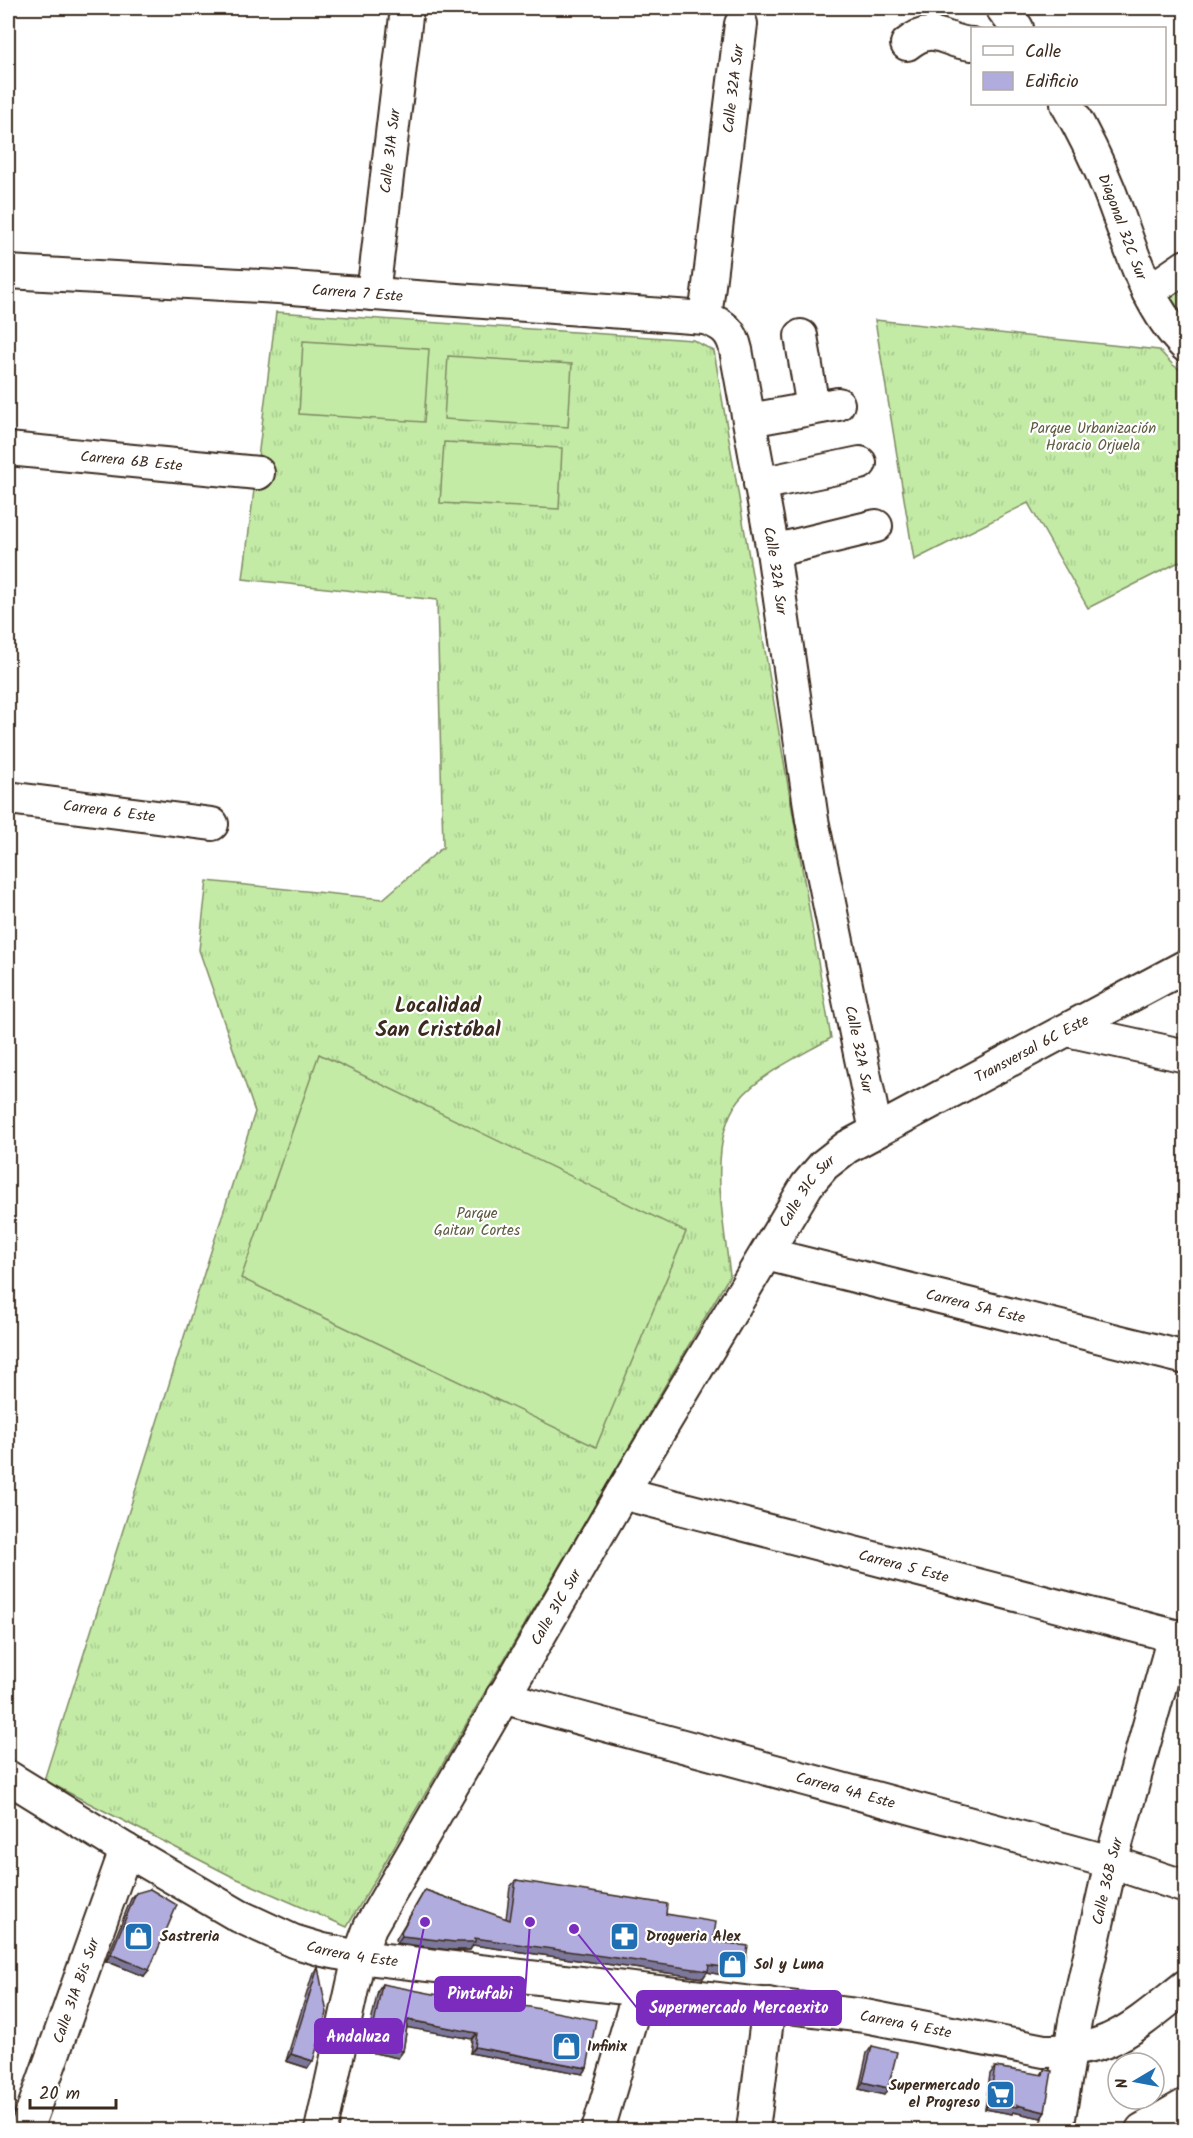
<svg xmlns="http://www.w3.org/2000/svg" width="1193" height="2138" font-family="Kalam,sans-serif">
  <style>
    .grass { fill: url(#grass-tufts); stroke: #7f8a62; stroke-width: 1.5 }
    .pitch { fill: #c3eba6; stroke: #7f8a62; stroke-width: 1.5 }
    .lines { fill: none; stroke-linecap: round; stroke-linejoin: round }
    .minor-casing { stroke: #3b2a1e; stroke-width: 36 }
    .minor { stroke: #fff; stroke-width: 32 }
    .wall { fill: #9794be; stroke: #3b2a1e; stroke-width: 1.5 }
    .shaded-wall { fill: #7b789b; stroke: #3b2a1e; stroke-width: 1.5 }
    .building { fill: #b0acdd; stroke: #3b2a1e; stroke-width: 1.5 }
    .labels { text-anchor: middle; stroke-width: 4.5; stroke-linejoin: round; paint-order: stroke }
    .street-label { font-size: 15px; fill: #3b2a1e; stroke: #fff }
    .park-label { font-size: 15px; fill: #5d5a40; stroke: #fff }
    .poi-label { font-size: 15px; font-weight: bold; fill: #3b2a1e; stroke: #fff; text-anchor: start }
    .district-label { font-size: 21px; font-weight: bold; fill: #3b2a1e; stroke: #fff }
    .leader { fill: none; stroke: #7b2cbf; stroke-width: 2 }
    .callout-dot { fill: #7b2cbf; stroke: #fff; stroke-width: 2 }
    .callout { fill: #7b2cbf; stroke: #7b2cbf; stroke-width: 2 }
    .callout-label { font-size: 16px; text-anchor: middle; font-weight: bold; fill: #fff }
  </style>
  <defs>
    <pattern id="grass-tufts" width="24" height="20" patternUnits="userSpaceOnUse" patternTransform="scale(1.5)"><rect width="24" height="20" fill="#c3eba6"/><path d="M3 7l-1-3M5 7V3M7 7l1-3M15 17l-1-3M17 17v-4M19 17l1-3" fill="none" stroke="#a8ca8e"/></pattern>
  </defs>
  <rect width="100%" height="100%" fill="#fff"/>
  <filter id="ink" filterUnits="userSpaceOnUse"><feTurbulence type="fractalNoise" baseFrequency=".0167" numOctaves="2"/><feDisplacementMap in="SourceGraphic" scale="12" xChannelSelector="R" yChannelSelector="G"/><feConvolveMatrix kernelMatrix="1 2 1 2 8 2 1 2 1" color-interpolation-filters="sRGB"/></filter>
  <g filter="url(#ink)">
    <g class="grass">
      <polygon points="1185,283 1185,316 1168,296"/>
      <path d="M 276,312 L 693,340 L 714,351 L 831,1038 C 802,1055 760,1074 739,1100 C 706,1142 724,1225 730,1275 L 347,1927 L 233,1877 L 44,1780 L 255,1112 L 199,950 L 207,881 L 383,899 L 443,847 L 437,600 L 243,579 Z"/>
      <polygon points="875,320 1159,350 1173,365 1185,373 1185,559 1088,608 1028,503 914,560"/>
    </g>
    <g class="pitch">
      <polygon points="303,341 429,349 424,422 299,414"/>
      <polygon points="448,356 572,364 568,427 444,419"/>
      <polygon points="444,442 562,448 559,509 440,503"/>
      <polygon points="319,1054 686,1232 596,1447 241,1278"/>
    </g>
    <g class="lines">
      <defs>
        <g id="minor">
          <polyline points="1002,8 1017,28"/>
          <path d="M 907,44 C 935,22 943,42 972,44"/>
          <path id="s1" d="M 1067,104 C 1083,132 1097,160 1109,190 C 1130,243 1144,304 1186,346"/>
          <path id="s2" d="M 8,272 L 278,287 L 705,318 C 723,324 732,331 736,350 L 773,551 L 812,820 L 876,1131"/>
          <polyline points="1148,292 1186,266"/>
          <path id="s3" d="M 373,294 L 407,8"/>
          <path id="s4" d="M 705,318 L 741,24"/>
          <polyline points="801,336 813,408"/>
          <polyline points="749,420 838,404"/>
          <path id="s5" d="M 8,449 L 258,473"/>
          <polyline points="760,484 860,463"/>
          <polyline points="773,551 876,526"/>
          <path id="s6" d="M 8,798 L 212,824"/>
          <polyline points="1067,1030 1186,1056"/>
          <path id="s7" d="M 766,1254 L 1186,1358"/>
          <path id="s8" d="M 622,1493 L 1186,1639"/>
          <path id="s9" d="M 502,1697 L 1111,1862 L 1186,1887"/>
          <path id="s10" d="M 8,1777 L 126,1850 L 239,1916 L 293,1941 L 323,1950 L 359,1957 L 865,2016 L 1044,2051 C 1066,2051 1089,2049 1109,2040 C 1135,2029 1163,2004 1186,1986"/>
          <path id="s11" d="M 26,2130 L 126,1850"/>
          <path id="s12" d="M 321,2130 L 359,1957 L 370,1927 L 622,1493 L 807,1185 L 824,1165 L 847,1147 L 1186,966"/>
          <polyline points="598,2130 639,1991"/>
          <polyline points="753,2130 769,2004"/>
          <path id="s13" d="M 1057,2130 L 1075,2021 L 1111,1862 L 1174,1636"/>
          <polyline points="1142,2130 1186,2105"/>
        </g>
      </defs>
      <use href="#minor" class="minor-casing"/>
      <use href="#minor" class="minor"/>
    </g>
    <g class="wall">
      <polygon points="516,1880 666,1914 713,1941 739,1978 707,1972 703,1978 473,1945 470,1950 450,1950 397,1943 396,1939 425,1890 506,1919 510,1887"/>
      <polygon points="136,1893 144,1976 106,1961 131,1899"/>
      <polygon points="318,1967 308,2068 286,2061 313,1973"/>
      <polygon points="382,1984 587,2068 583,2074 470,2053 472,2039 407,2027 403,2051 398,2058 365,2051 378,1990"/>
      <polygon points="872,2046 888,2088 884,2095 859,2089 867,2053"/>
      <polygon points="995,2067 1041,2075 1044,2070 1045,2112 1041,2118 1013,2112 1012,2114 985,2109 990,2074"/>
    </g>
    <g class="shaded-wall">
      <polygon points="402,1936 475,1938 709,1965 744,1970 739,1978 707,1972 703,1978 473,1945 470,1950 450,1950 397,1943"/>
      <polygon points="111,1954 149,1970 144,1976 106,1961"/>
      <polygon points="408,2020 477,2033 472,2039 404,2027"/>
      <polygon points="370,2045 403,2051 398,2058 365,2051"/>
      <polygon points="475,2047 587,2068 583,2074 470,2053"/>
      <polygon points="291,2054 313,2061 308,2068 286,2061"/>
      <polygon points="863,2082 888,2088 884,2095 859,2089"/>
      <polygon points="989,2103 1017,2105 1045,2112 1041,2118 1013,2112 1012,2114 985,2109"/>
    </g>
    <g class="building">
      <polygon points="516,1880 667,1904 666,1914 716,1922 713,1941 748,1946 744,1970 709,1965 708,1971 475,1938 475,1942 455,1942 402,1936 401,1932 425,1890 510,1920"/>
      <polygon points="150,1889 177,1905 149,1970 111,1954 136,1893"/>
      <polygon points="318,1967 327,2013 313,2061 291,2054"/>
      <polygon points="382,1984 449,1997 530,2007 596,2020 587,2068 475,2047 477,2033 408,2020 403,2051 370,2045"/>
      <polygon points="872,2046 897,2052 888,2088 863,2082"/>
      <polygon points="995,2067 1043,2075 1044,2070 1052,2071 1045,2112 1017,2105 1017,2107 989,2103"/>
    </g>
  </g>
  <defs>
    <symbol id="shop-square" viewBox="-11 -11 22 22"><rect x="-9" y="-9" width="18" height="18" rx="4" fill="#1f6fb2" stroke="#fff"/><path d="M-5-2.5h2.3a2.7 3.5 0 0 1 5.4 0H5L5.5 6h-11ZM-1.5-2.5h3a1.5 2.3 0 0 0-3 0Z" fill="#fff"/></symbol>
    <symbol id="pharmacy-square" viewBox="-11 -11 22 22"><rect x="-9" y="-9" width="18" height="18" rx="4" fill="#1f6fb2" stroke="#fff"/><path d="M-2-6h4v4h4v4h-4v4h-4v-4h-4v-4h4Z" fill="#fff"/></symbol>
    <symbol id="supermarket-square" viewBox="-11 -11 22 22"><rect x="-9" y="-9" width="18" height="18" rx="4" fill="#1f6fb2" stroke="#fff"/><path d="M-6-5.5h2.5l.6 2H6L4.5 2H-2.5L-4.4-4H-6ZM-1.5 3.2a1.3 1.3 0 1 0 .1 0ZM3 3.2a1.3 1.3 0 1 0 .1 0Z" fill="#fff"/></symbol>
  </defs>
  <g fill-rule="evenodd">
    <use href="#shop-square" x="122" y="1920" width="33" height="33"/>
    <use href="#pharmacy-square" x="608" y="1920" width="33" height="33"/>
    <use href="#shop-square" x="716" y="1948" width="33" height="33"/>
    <use href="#shop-square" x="550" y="2030" width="33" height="33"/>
    <use href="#supermarket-square" x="984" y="2078" width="33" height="33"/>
  </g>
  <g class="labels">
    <g class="street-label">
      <text dy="5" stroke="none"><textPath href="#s4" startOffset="231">Calle 32A Sur</textPath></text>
      <text dy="5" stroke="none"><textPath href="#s3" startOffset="144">Calle 31A Sur</textPath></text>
      <text dy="5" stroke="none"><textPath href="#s1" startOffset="135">Diagonal 32C Sur</textPath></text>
      <text dy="5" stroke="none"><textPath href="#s2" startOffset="350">Carrera 7 Este</textPath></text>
      <text dy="5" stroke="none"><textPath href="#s5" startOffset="124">Carrera 6B Este</textPath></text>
      <text dy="5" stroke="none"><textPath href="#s2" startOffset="970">Calle 32A Sur</textPath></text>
      <text dy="5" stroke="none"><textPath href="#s6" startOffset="102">Carrera 6 Este</textPath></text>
      <text dy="5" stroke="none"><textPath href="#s12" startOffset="1335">Transversal 6C Este</textPath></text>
      <text dy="5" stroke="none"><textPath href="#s2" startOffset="1456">Calle 32A Sur</textPath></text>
      <text dy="5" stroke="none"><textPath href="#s12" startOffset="1065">Calle 31C Sur</textPath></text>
      <text dy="5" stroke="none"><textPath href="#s7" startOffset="216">Carrera 5A Este</textPath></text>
      <text dy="5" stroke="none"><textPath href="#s8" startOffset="291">Carrera 5 Este</textPath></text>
      <text dy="5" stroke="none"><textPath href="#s12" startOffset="579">Calle 31C Sur</textPath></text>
      <text dy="5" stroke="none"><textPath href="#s9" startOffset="356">Carrera 4A Este</textPath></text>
      <text dy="5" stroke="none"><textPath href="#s13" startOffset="254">Calle 36B Sur</textPath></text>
      <text dy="5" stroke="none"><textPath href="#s10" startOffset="390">Carrera 4 Este</textPath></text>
      <text dy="5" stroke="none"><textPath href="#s11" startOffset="148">Calle 31A Bis Sur</textPath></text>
      <text dy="5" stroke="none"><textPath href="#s10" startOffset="948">Carrera 4 Este</textPath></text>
    </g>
    <g class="park-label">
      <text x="1093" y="433">Parque Urbanización<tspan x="1093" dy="17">Horacio Orjuela</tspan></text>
      <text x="477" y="1218">Parque<tspan x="477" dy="17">Gaitan Cortes</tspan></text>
    </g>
    <g class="poi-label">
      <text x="160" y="1941">Sastreria</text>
      <text x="646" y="1941">Drogueria Alex</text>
      <text x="754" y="1969">Sol y Luna</text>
      <text x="587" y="2051">Infinix</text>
      <text x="980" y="2090" text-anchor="end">Supermercado<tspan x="980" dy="17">el Progreso</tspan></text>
    </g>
    <g class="district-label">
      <text x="438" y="1012">Localidad<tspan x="438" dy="24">San Cristóbal</tspan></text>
    </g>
  </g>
  <path class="leader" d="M530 1922L525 1994M574 1929L637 2008M425 1922L402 2036"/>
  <g class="callout-dot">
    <circle cx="530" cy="1922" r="6"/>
    <circle cx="574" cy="1929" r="6"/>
    <circle cx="425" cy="1922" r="6"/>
  </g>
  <g class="callout">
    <rect x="435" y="1977" width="90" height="34" rx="6"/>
    <rect x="637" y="1991" width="204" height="34" rx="6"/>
    <rect x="315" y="2019" width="87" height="34" rx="6"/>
  </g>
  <g class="callout-label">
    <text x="480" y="1999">Pintufabi</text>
    <text x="739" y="2013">Supermercado Mercaexito</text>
    <text x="358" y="2042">Andaluza</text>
  </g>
  <rect width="1193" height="2138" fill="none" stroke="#fff" stroke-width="30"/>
  <rect x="15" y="15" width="1163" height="2108" fill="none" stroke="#3b2a1e" stroke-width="2" filter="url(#ink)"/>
  <rect x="971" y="27" width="195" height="78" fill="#ffffff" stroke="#b1aaa5" stroke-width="1.5"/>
  <rect x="983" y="46" width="30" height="9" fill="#ffffff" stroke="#b1aaa5" stroke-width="1.5"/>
  <text x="1025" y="57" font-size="18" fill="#3b2a1e">Calle</text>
  <rect x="983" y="72" width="30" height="18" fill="#b0acdd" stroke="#b1aaa5" stroke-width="1.5"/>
  <text x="1025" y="87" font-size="18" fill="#3b2a1e">Edificio</text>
  <g transform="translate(1136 2081) rotate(260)"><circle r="28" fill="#ffffff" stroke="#b1aaa5" stroke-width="1.5"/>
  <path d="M0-4.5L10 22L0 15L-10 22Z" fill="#1f6fb2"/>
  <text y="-9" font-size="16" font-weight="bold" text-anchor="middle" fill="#3b2a1e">N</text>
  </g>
  <path d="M30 2099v9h86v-9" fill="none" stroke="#3b2a1e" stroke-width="3"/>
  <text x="39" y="2099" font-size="18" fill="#3b2a1e" stroke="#ffffff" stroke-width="4.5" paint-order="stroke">20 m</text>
</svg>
